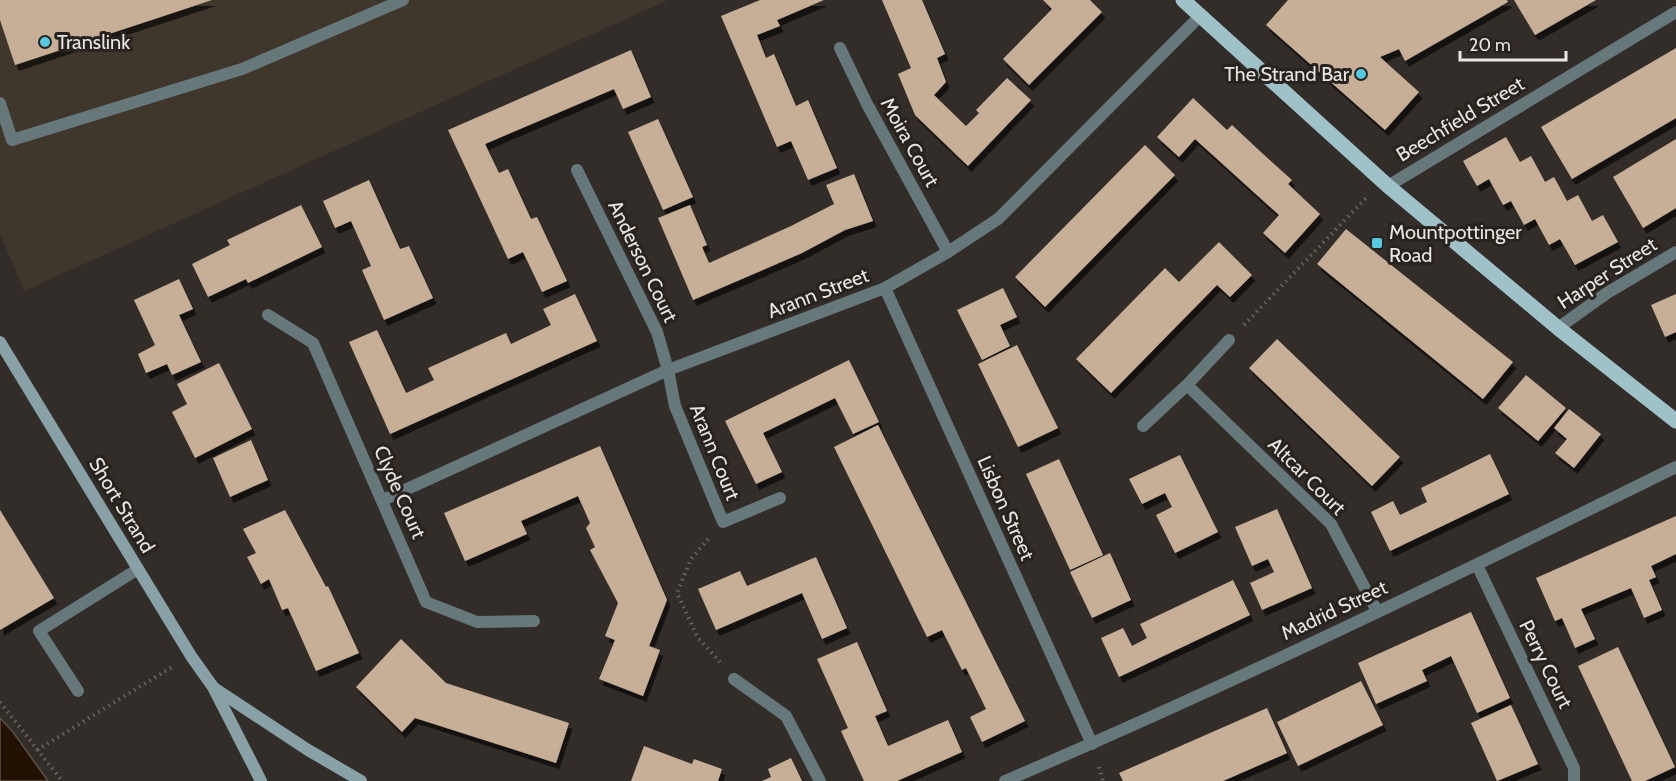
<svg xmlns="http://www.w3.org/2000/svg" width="1676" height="781" font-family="Cabin,sans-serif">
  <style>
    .built { fill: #3f362c }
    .water { fill: #210; stroke: #5d5144; stroke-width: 1.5 }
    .building { fill: #c6af96; filter: url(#shadow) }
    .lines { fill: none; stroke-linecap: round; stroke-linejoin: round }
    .path { stroke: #6a6561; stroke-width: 4; stroke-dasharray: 1.5 4.5; stroke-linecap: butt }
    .lane { stroke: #67787b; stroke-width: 12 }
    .street { stroke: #67787b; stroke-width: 12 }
    .secondary { stroke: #87a1a6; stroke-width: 12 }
    .primary { stroke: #9fc1c8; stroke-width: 15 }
    .poi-dot { fill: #54cade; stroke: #28231f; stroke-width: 2 }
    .labels { text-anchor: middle; stroke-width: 6; stroke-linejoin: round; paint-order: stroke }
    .poi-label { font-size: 20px; fill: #e8e5e2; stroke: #28231f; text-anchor: start }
    .street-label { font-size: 20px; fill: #e8e5e2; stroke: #28231f }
  </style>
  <defs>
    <filter id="shadow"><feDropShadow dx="3.5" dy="6" stdDeviation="0" flood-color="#0009"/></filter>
  </defs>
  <rect width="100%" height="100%" fill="#322d28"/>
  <polygon class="built" points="0,0 668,0 24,291 0,234"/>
  <polygon class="water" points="0,718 13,732 48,781 0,781"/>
  <g class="building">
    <polygon points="0,0 212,0 15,65 0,20"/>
    <polygon points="760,0 824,0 777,20 780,26 757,35 766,58 774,54 796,106 808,100 837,168 808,180 791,141 777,147 721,16"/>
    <polygon points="882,0 922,0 945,54 937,58 946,82 934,95 966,126 979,113 976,110 1007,78 1031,100 968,166 915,115 898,74 911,68"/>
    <polygon points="1043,0 1090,0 1102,12 1029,85 1003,59 1052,9"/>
    <polygon points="1288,0 1507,0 1508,2 1405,61 1399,49 1380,57 1419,92 1385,130 1266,25"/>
    <polygon points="1514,0 1596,0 1535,35"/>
    <polygon points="1676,48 1676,118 1572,179 1541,127"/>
    <polygon points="631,50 651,97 623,109 614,89 485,144 499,173 508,169 531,219 537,217 567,281 542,292 523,252 508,259 448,130"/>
    <polygon points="1193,98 1227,130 1232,125 1262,153 1292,180 1288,184 1320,214 1285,253 1263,233 1279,215 1195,139 1179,157 1157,137"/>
    <polygon points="658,119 693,197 663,210 628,132"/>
    <polygon points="1506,137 1520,162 1531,156 1545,182 1554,177 1567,201 1578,195 1592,221 1603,215 1618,242 1575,265 1560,239 1549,245 1535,219 1524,225 1511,201 1503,205 1489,179 1477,186 1463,161"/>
    <polygon points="1676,139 1676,208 1643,228 1613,177"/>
    <polygon points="1145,145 1175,175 1045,307 1015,277"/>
    <polygon points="854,174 873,221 845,230 802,253 693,300 658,218 690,205 707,245 702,247 709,263 791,226 834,204 826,185"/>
    <polygon points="369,180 400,249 409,246 433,298 384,320 362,270 371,266 351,221 335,228 323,201"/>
    <polygon points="301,205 322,247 248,283 246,279 208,297 192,264 230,245 227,240"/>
    <polygon points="1346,229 1513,362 1483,399 1317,264"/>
    <polygon points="1219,242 1252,275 1230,297 1217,285 1111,393 1076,359 1165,268 1179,282"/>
    <polygon points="179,279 193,309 179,315 201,362 172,375 167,364 146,373 138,354 155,345 134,300"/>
    <polygon points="1003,288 1017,317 1000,325 1010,346 982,360 957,310"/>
    <polygon points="575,294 597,341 390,434 349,342 377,330 406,393 434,380 428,368 506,333 511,344 551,325 543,309"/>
    <polygon points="1676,294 1676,332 1665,337 1651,305"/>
    <polygon points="1277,339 1400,457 1372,486 1249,368"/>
    <polygon points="1017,345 1058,428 1018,447 978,364"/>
    <polygon points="849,360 879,422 853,434 835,398 763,433 782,472 756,484 725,421"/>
    <polygon points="219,363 252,429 195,458 172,412 187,404 177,384"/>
    <polygon points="1526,375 1566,408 1538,441 1498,408"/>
    <polygon points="1569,409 1601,434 1574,468 1555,453 1567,439 1554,428"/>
    <polygon points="878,425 1025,721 982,742 970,717 986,709 966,668 962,670 942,630 927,637 834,447"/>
    <polygon points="251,440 268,480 230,497 213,458"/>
    <polygon points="600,446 667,600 649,646 660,650 643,696 599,679 615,640 605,636 618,603 590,550 595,547 586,528 590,523 578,496 521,521 527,534 465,561 444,513"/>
    <polygon points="1490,454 1509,494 1390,551 1371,512 1393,501 1400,515 1427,502 1421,488"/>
    <polygon points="1180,455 1218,532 1175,553 1156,515 1172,507 1165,493 1142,504 1129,479"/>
    <polygon points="1059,459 1103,555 1070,570 1026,474"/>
    <polygon points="1277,509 1312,588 1262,610 1250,583 1274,572 1268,559 1252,566 1235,527"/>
    <polygon points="0,510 54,598 0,630"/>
    <polygon points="285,510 326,587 328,586 359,653 316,671 288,608 282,610 269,579 261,584 247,557 256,553 243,529"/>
    <polygon points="1676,516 1676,554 1651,566 1656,577 1649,580 1662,610 1644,618 1631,588 1581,609 1595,639 1575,648 1562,618 1555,621 1536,578"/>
    <polygon points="1110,553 1131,600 1092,618 1070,572"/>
    <polygon points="816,557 847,628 822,639 802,593 716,630 698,589 740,571 747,586"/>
    <polygon points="1233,580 1250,615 1119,677 1101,638 1123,628 1132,646 1147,638 1140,624"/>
    <polygon points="1471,612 1510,698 1477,713 1451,656 1422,670 1427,681 1376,704 1358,663"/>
    <polygon points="401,639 446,683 569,723 556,763 415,718 402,732 356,687"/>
    <polygon points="857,642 887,711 875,716 888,746 948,720 962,752 897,781 864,781 841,731 848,728 817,659"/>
    <polygon points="1618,647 1675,767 1645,781 1632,781 1578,666"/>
    <polygon points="1361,681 1383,725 1298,766 1277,722"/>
    <polygon points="1511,705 1538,764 1497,781 1471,723"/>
    <polygon points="1267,708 1287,753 1223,781 1123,781 1119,773"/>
    <polygon points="644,746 692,764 694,759 722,769 718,781 631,781"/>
    <polygon points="791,758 802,781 762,781 771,777 768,769"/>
  </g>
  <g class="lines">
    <g class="path">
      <polyline points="1244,325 1366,198"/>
      <polyline points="708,539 691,559 677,593 698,638 720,662"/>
      <polyline points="0,702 62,781"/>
      <polyline points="37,750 172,667"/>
      <polyline points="1099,767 1103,781"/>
    </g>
    <g class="lane">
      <polyline points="0,103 12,140 242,69 403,0"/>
      <polyline points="78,691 39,631 138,569"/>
    </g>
    <g class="street">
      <polyline points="840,48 867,104 948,252"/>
      <polyline points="577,170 657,332 668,370 675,406 723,522 780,498"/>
      <polyline points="1388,186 1676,12"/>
      <polyline points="885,288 1092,744"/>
      <polyline points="268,315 313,343 426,602 477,622 534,621"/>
      <polyline points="1558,328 1607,293 1676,252"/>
      <polyline points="1187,385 1331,524 1377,611"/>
      <polyline points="1143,426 1187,385 1229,340"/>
      <polyline points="383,500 668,370 885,288 948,252 998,219 1199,17"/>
      <polyline points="1477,565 1574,768 1574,781"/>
      <polyline points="734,679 786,716 820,781"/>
      <path d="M 1005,781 C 1232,684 1455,576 1676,467"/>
    </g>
    <g class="secondary">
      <polyline points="0,342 191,656 213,687 261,781"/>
      <polyline points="214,688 308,750 361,781"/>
    </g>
    <polyline class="primary" points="1183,0 1388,186 1558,328 1676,421"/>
  </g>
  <g class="poi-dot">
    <circle cx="45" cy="42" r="6"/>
    <circle cx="1361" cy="74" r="6"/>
    <rect x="1371" y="237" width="12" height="12" rx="3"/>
  </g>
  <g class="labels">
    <g class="poi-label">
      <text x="57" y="49">Translink</text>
      <text x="1349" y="81" text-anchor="end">The Strand Bar</text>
      <text x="1389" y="239">Mountpottinger<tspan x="1389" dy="23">Road</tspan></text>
    </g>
    <g class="street-label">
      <text transform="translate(1460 119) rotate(-31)" y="7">Beechfield Street</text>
      <text transform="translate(910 142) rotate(61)" y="7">Moira Court</text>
      <text transform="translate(643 261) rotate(64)" y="7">Anderson Court</text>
      <text transform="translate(1607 273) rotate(-33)" y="7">Harper Street</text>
      <text transform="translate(818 293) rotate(-21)" y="7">Arann Street</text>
      <text transform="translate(715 452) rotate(68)" y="7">Arann Court</text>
      <text transform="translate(1307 476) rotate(45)" y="7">Altcar Court</text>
      <text transform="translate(400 492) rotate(66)" y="7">Clyde Court</text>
      <text transform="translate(122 505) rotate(59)" y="7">Short Strand</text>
      <text transform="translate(1006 508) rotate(66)" y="7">Lisbon Street</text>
      <text transform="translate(1334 610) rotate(-25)" y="7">Madrid Street</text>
      <text transform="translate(1546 664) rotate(64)" y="7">Perry Court</text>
    </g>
  </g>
  <path d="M1460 51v9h106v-9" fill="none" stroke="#e8e5e2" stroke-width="3"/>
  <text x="1469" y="51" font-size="18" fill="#e8e5e2" stroke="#28231f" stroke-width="4.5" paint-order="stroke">20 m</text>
</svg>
